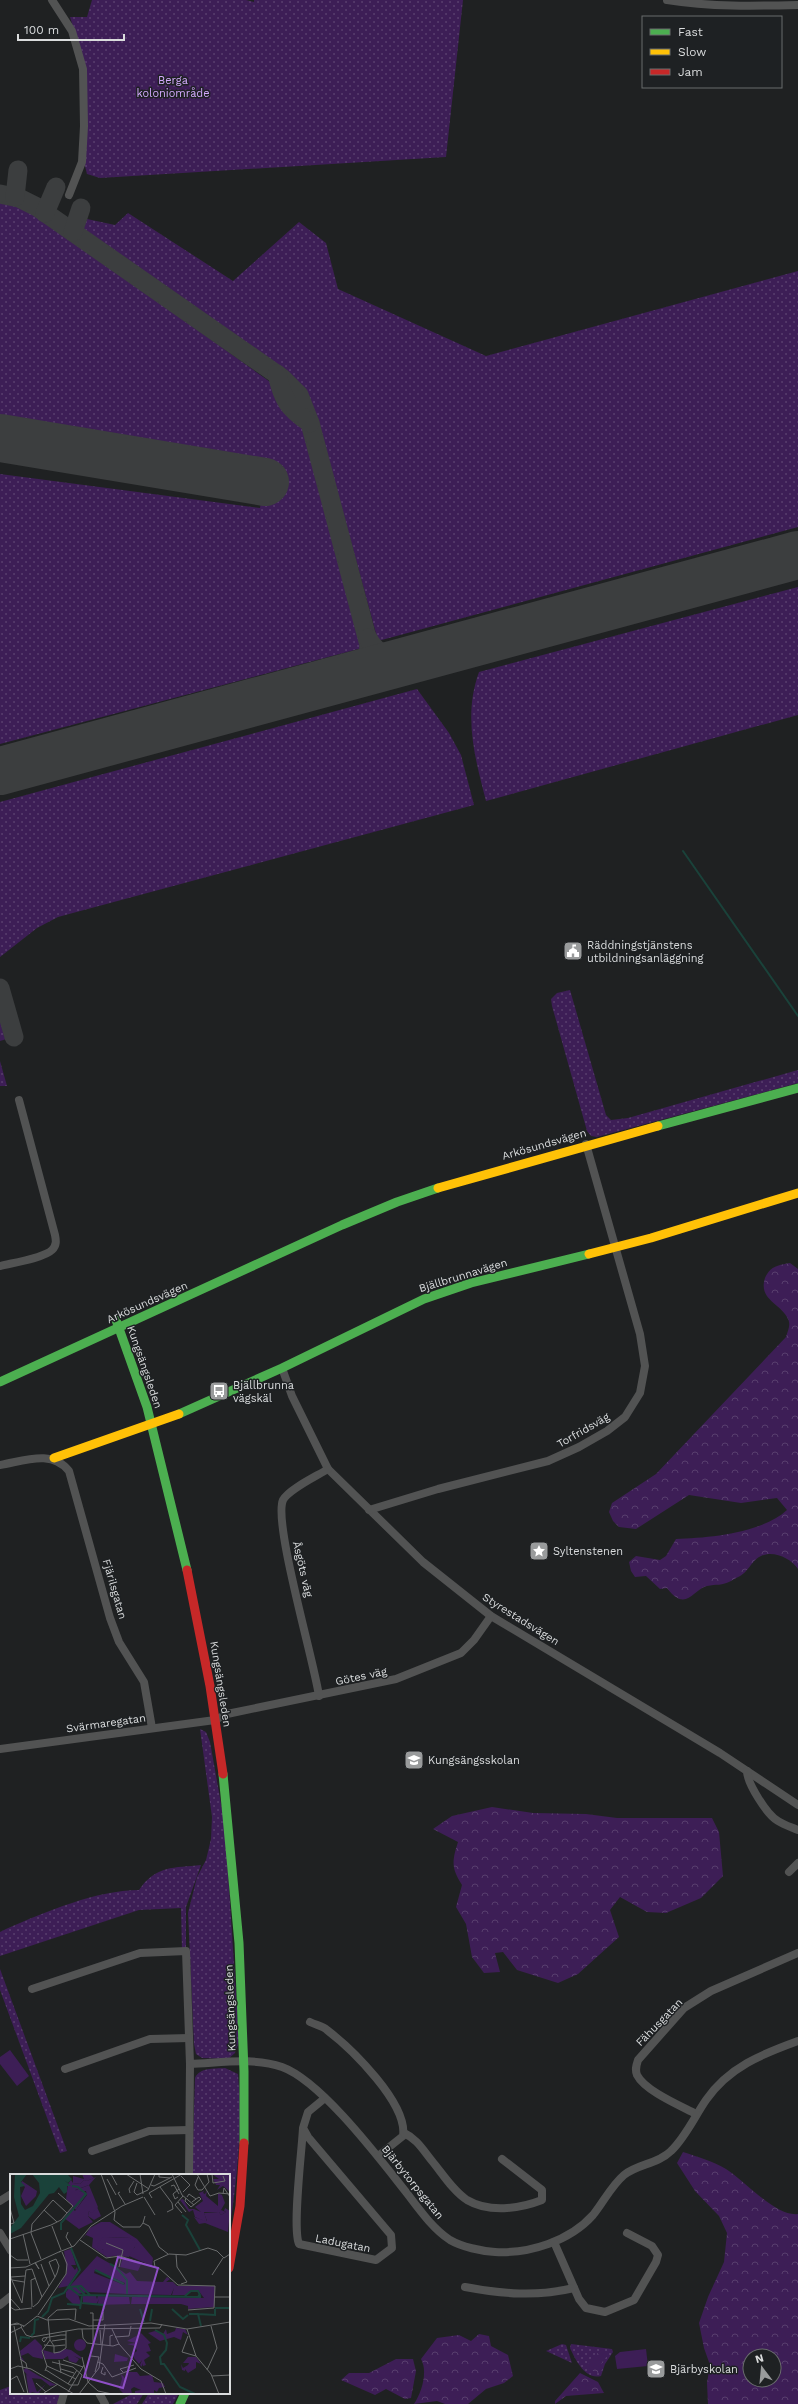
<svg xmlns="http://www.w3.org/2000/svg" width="798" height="2404" font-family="'Work Sans',sans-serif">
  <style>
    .grass { fill: url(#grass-dots) }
    .forest { fill: url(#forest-crowns); fill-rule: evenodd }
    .park { fill: #3d1e56 }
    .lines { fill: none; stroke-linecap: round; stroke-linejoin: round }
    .stream { stroke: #1a423a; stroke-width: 2 }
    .taxiway { stroke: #3c3e3f; stroke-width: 19 }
    .runway { stroke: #3c3e3f; stroke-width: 48 }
    .street { stroke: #525353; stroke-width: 8 }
    .fast { stroke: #4caf50; stroke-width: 9 }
    .slow { stroke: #ffc107; stroke-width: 9 }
    .jam { stroke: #c62828; stroke-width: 9 }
    .labels { text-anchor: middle; stroke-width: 3; stroke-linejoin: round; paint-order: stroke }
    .park-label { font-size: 11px; fill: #d3a9fd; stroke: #1e2123 }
    .poi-label { font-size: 11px; fill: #dadcdd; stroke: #1e2123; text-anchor: start }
    .street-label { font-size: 11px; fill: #dadcdd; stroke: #1e2123 }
    .inset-river { fill: none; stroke: #1a423a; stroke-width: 2 }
    .inset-road { fill: none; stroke: #6a6c6d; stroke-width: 1 }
    .view { fill: #8e4fc5; fill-opacity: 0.15; stroke: #8e4fc5; stroke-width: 2 }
    .inset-edge { fill: none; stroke: #dadcdd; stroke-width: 2 }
  </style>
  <defs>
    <pattern id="grass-dots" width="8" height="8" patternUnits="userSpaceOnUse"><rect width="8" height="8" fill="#3d1e56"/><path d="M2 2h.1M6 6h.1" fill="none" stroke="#583e6e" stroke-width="1.8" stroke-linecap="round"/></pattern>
    <pattern id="forest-crowns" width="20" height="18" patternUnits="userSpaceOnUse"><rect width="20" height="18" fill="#3d1e56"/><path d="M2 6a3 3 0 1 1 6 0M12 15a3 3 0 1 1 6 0" fill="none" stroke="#583e6e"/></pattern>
  </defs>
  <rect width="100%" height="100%" fill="#1f2122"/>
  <g class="grass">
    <polygon points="92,0 246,0 254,2 254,0 463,0 446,157 100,178 87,174 84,162 84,62 70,17 87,17"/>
    <polygon points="0,200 27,208 273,384 281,406 306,430 333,515 366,647 0,744 0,474 260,508 268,464 0,419"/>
    <polygon points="128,213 233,281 299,222 326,243 338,289 486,356 798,271 798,527 378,641 335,483 314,410 305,392 264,359 97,241 81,232 87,219 115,225"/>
    <path d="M 798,587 L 798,715 L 486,801 C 475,758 463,716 479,672 Z"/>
    <polygon points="417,689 449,733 461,755 474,805 58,917 37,928 0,957 0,802"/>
    <polygon points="570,990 606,1115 611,1120 628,1118 798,1070 798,1083 597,1137 591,1136 587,1131 552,1006 551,999 557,993"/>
    <polygon points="0,1003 10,1038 0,1041"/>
    <polygon points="0,1061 7,1086 0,1086"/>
    <polygon points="200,1729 206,1732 210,1742 225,1826 239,2041 235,2053 228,2059 202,2058 196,2054 194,2044 188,1913 197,1877 206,1860 211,1839 212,1817"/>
    <path d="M 201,1865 L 186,1907 L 186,1951 L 182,1951 L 181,1908 L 139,1910 L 0,1956 L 0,1932 L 6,1929 C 45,1912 97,1890 139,1890 C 156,1865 174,1868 201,1865 Z"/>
    <polygon points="0,1969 67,2151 60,2153 0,1990"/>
    <path d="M 225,2068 L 238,2074 C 243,2126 237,2181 229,2232 L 229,2175 L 192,2175 L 195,2078 C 200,2067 214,2069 225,2068 Z"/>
    <polygon points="562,2344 566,2345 572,2363 546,2351"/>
    <path d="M 571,2344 L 612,2349 L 613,2352 L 605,2364 L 601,2376 C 585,2380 575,2359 570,2348 Z"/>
    <polygon points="11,2386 11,2393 60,2393 57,2404 0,2404 0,2390"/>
    <polygon points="134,2393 144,2393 137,2404 113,2404"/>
    <polygon points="149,2393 179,2393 173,2404 142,2404"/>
  </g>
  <g class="forest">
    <path d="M 790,1263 L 798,1269 L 798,1569 C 791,1558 773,1550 761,1556 C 754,1559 751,1566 746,1571 C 743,1575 736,1578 731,1581 C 722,1586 716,1584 707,1586 C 692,1590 686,1613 667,1588 L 660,1589 L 646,1576 L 635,1577 L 631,1571 L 629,1562 L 636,1556 L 660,1560 L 666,1556 L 676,1539 C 710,1538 762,1533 787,1510 L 777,1498 L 741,1503 L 689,1495 L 636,1529 L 619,1527 L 613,1521 L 609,1512 L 612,1503 L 656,1474 L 786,1337 C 788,1330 791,1325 788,1319 C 781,1303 758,1300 765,1278 C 770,1266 779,1265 790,1263 Z"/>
    <path d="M 492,1807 L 533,1813 L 586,1814 L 617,1818 L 712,1818 L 719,1832 L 723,1876 L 701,1898 L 666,1913 L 647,1912 L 620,1897 L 610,1910 L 619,1937 L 578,1974 L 558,1983 L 517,1970 L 503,1952 L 495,1953 L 500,1972 L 484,1973 L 472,1957 L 466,1924 L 456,1907 L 462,1885 C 451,1868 452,1861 458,1842 L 433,1829 L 452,1816 Z"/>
    <path d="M 683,2152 C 698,2157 713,2161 726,2169 C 745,2181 776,2217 798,2214 L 798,2404 L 708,2404 L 707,2383 L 710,2365 L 704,2348 L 699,2323 L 708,2297 L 724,2262 L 727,2233 L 719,2216 L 695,2191 L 677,2163 ZM 750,2356 L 774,2356 L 774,2380 L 750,2380 Z"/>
    <path d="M 479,2334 L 489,2336 L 491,2346 L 508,2355 L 513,2376 L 504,2383 L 486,2389 L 468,2404 L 445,2404 L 437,2401 L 414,2404 C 422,2392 428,2371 421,2359 L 437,2338 L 459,2335 L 471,2341 Z"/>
    <path d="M 605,2351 L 609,2353 L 602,2363 L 602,2370 L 598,2373 L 588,2368 C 588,2358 596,2352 605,2351 Z"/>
    <polygon points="396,2359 413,2359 416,2371 411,2398 405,2399 386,2389 375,2395 341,2380 349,2373 369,2373"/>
    <polygon points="580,2373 598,2382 604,2393 566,2396 555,2404 555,2401"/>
  </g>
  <g class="park">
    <polygon points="10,2050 29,2076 17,2086 0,2064 0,2057"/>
    <polygon points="646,2349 648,2366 617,2369 615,2356 620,2352"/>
  </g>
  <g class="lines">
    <polyline class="stream" points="683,851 798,1016"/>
    <g class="taxiway">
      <path d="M 0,194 L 19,198 L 37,207 L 282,378 L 299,395 L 310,423 L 369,645 C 369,674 336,679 315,686"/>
      <polyline points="15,197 18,170"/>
      <polyline points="45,213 56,187"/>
      <polyline points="73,232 81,208"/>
      <path d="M 277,374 C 283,400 288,408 310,423"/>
      <path d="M 368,638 C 382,668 420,655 446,650"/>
      <polyline points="0,988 14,1037"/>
    </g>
    <g class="runway">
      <polyline points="0,438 265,482"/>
      <polyline points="0,771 798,555"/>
    </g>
    <g class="street">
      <polyline points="52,0 72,31 83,69 84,126 82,162 69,195"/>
      <path d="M 667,0 C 711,7 754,6 798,5"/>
      <path d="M 0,1266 C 12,1263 44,1258 52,1250 C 57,1245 56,1240 55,1235 L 19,1100"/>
      <polyline points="282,1368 292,1396 328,1469 423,1562 491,1616 720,1753 798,1805"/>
      <path d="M 0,1465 C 24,1461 52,1449 69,1471 L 110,1618 L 119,1642 L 144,1682 L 152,1728"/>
      <polyline points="369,1510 438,1489 548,1461 579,1447 607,1431 625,1417 640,1393 645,1366 640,1334 586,1144"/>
      <path d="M 319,1696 C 314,1661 273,1522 283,1500 C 289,1489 317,1476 328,1469"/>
      <polyline points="0,1749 215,1720 227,1714 396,1679 461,1653 474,1640 491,1616"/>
      <path d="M 747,1771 C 747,1783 767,1815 778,1821 C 784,1825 791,1827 798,1830"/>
      <polyline points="789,1872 798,1863"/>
      <polyline points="32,1989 140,1953 186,1951 190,2064 189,2175"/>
      <path d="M 310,2022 C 316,2025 323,2026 327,2030 C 352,2049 408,2104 403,2136 L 378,2156"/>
      <path d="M 190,2064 C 220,2063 254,2057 282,2067 C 321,2081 379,2158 406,2192 C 419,2209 432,2228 450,2240 C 462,2247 481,2251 495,2252 C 529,2254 570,2241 593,2215 C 603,2203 611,2186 624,2175 C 637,2164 658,2164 671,2151 C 685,2138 695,2116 706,2100 C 729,2067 762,2054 798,2041"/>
      <polyline points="65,2069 150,2039 189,2038"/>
      <path d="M 696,2114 C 681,2106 645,2091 637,2075 C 635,2070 636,2066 638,2060 L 684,2008 L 711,1991 L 798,1953"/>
      <path d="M 303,2128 C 302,2150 292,2228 299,2244 L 376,2260 L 392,2248 L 391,2235 L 308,2137 L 303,2128 L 308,2112 L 325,2098"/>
      <path d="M 404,2133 C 417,2139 423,2150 432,2161 C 442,2173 453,2191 467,2200 C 489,2213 519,2209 542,2200 L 542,2190 L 502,2159"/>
      <polyline points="92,2151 149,2131 189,2130"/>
      <polyline points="0,2201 11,2194"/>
      <polyline points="0,2233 11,2251"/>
      <polyline points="554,2242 579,2299 586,2308 605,2312 634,2300 656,2262 658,2255 652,2246 627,2233"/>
      <path d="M 465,2287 C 503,2294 536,2297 574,2288"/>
      <polyline points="0,2305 11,2296"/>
      <polyline points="99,2393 105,2404"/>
      <polyline points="61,2404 64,2393"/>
    </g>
    <g class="fast">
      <polyline points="658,1126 798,1088"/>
      <polyline points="116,1320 147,1407 187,1570"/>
      <polyline points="0,1382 342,1225 397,1202 438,1188"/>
      <polyline points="179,1414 282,1368 424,1299 471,1283 589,1254"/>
      <polyline points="223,1774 239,1943 244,2071 244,2143"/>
      <polyline points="180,2404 185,2393"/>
    </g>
    <g class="slow">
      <polyline points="438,1188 658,1126"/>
      <polyline points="589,1254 651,1238 798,1193"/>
      <polyline points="54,1458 179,1414"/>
    </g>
    <g class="jam">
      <polyline points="187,1570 210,1686 223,1774"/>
      <polyline points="229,2268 240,2206 244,2143"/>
    </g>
  </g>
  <defs>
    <symbol id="civic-square" viewBox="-11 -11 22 22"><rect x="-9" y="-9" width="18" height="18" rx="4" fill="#999b9c" stroke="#1e2123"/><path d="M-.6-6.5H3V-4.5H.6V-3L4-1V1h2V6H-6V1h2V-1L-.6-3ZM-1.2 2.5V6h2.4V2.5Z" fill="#fff"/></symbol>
    <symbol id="bus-square" viewBox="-11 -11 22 22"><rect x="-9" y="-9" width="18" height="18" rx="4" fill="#999b9c" stroke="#1e2123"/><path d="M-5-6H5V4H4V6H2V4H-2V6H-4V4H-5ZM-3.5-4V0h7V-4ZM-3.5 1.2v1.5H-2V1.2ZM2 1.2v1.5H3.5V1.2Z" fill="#fff"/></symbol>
    <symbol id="sight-square" viewBox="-11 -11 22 22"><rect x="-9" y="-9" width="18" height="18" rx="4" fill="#999b9c" stroke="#1e2123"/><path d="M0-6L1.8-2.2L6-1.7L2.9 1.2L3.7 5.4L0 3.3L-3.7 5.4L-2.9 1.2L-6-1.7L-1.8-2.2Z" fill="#fff"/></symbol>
    <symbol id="school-square" viewBox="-11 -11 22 22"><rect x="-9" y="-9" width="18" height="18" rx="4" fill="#999b9c" stroke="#1e2123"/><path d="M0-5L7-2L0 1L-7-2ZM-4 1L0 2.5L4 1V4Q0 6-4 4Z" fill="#fff"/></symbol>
  </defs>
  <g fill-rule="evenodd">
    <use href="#civic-square" x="562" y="940" width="22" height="22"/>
    <use href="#bus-square" x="208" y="1380" width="22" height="22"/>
    <use href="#sight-square" x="528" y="1540" width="22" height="22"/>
    <use href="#school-square" x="403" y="1749" width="22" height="22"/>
    <use href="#school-square" x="645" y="2358" width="22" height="22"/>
  </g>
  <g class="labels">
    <g class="park-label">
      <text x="173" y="84">Berga<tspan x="173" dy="13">koloniområde</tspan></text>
    </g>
    <g class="poi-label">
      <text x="587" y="949">Räddningstjänstens<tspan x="587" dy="13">utbildningsanläggning</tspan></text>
      <text x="233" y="1389">Bjällbrunna<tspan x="233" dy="13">vägskäl</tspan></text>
      <text x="553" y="1555">Syltenstenen</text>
      <text x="428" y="1764">Kungsängsskolan</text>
      <text x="670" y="2373">Bjärbyskolan</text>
    </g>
    <g class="street-label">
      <text transform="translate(544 1144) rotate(-16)" y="4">Arkösundsvägen</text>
      <text transform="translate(463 1275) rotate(-17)" y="4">Bjällbrunnavägen</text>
      <text transform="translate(147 1302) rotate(-24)" y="4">Arkösundsvägen</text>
      <text transform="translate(145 1367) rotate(71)" y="4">Kungsängsleden</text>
      <text transform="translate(583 1430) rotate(-30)" y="4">Torfridsväg</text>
      <text transform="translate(303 1569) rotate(77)" y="4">Åsgöts väg</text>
      <text transform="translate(115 1589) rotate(74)" y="4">Fjärilsgatan</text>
      <text transform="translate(521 1619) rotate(32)" y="4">Styrestadsvägen</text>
      <text transform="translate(361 1676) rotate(-12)" y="4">Götes väg</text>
      <text transform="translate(221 1684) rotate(81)" y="4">Kungsängsleden</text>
      <text transform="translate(106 1723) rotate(-8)" y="4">Svärmaregatan</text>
      <text transform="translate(230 2008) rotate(-92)" y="4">Kungsängsleden</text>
      <text transform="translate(659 2022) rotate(-46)" y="4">Fähusgatan</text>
      <text transform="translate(413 2182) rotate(51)" y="4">Bjärbytorpsgatan</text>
      <text transform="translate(343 2243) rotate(11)" y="4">Ladugatan</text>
    </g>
  </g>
  <g transform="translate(10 2174)">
    <rect width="220" height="220" fill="#1f2122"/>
    <path d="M 72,0 L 80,0 L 84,4 L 77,7 L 74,6 L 70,10 L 63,9 L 63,2 L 74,5 ZM 79,11 L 88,33 L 82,40 L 79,37 L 78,42 L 83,48 L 69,55 L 54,44 L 62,34 L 65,37 L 77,21 L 76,17 L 67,18 L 66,16 ZM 215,34 L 220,37 L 218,58 L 195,49 L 189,50 L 184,43 L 197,47 L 194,39 L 209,38 L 211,41 L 216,38 L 214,37 ZM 61,75 L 66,91 L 61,91 L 65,96 L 67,93 L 68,97 L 58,112 L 48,114 L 57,98 L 54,77 ZM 87,82 L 106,93 L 116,106 L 117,112 L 118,107 L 109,95 L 116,100 L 120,98 L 127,107 L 153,108 L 157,103 L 160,105 L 156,108 L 163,108 L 167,112 L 205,112 L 204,133 L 178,135 L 178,132 L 171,130 L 121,130 L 122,123 L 194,124 L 188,116 L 182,116 L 177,121 L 162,121 L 164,114 L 161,121 L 118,120 L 117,116 L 117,120 L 78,118 L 68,120 L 71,130 L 63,130 L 56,123 L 56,118 L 61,112 L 68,112 L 60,112 ZM 85,96 L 115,109 L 114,111 L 84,99 ZM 113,83 L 132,88 L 128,97 L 110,93 ZM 86,122 L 87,125 L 88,122 L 119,123 L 120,130 L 87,131 L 89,125 L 86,131 L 73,129 L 73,122 ZM 16,200 L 22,204 L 27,218 L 36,210 L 29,218 L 31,220 L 21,218 L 23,220 L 19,220 Z" fill="#3d1e56" fill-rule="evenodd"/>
    <path d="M 202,0 L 220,0 L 220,18 L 213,12 L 207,16 L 210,11 L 206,11 L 203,5 L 209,5 ZM 86,3 L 79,11 L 65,16 L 77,19 L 66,36 L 56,25 L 58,10 L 61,6 L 63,9 L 70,10 L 74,6 L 77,7 ZM 12,7 L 27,17 L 26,22 L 16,32 L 11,22 L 15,13 L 11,9 ZM 197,16 L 196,22 L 208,32 L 208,19 L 212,21 L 215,29 L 211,36 L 216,38 L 211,41 L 209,38 L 194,38 L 197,48 L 185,43 L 183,36 L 179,38 L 170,26 L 173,25 L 179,35 L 184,35 L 191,38 L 185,33 L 193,27 L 189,19 L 194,17 L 193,19 L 195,20 ZM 87,33 L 91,42 L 84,46 L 78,42 L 79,37 L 82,39 ZM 91,48 L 100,48 L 127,65 L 143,84 L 142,92 L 119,82 L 119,79 L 125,73 L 120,64 L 97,63 L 92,75 L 105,81 L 98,84 L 82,73 L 83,64 L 76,61 L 72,66 L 80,54 ZM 166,154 L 175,155 L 178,161 L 173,158 L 171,166 L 164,163 L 150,167 L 138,159 L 145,157 L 153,160 L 156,155 L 157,160 L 165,157 ZM 129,157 L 141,169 L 138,170 L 141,177 L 136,178 L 140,182 L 134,186 L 136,191 L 133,192 L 132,189 L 132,193 L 130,191 L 132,186 L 129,190 L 124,184 L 123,180 L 127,177 L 125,172 L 117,170 L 126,169 L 117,167 L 128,161 ZM 25,165 L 32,172 L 33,185 L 23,183 L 18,179 L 11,182 L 15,188 L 11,185 L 11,182 L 10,177 ZM 56,175 L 61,176 L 71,183 L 71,185 L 64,182 L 69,185 L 66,189 L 59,187 L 58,182 L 53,185 L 35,185 L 33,176 L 44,179 ZM 105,180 L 118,184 L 117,187 L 104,188 ZM 178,183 L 186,183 L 191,190 L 186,188 L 186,194 L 178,199 L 175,195 L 175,197 L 172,196 L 171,190 L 173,194 L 178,191 L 179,189 L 173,189 ZM 16,194 L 29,202 L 46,211 L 40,212 L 31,205 L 20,204 L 13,196 ZM 119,198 L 127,198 L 130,202 L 142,201 L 144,208 L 153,209 L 155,213 L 149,214 L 147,218 L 144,216 L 144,220 L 125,220 L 125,217 L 131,216 L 124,213 L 121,215 L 122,220 L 114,220 L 109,215 L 112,205 L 111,200 L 116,205 Z" fill="#3d1e56"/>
    <path d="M 97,63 L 120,64 L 127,69 L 119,83 L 94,81 L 93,75 L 89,76 L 87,72 L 92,64 ZM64 171a6 6 0 1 1 12 0a6 6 0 1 1-12 0Z" fill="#3d1e56"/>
    <path d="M 5,0 L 17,0 L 11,8 L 15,12 L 10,13 L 11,30 L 15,36 L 23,32 L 30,19 L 29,9 L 22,0 L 57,0 L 62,5 L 58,9 L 54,6 L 61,12 L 57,12 L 57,18 L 54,20 L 49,13 L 44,19 L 39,20 L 11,54 L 0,60 L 0,54 L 9,42 L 4,23 Z" fill="#1a423a"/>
    <path class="inset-river" d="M 172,41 L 178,46 L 176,51 L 190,76M 51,56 L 51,49 L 76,20 L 68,13 L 62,12M 100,90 L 106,93 L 117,106 L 117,120M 85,96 L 114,110M 66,112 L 75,121M 69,121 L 59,113 L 71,112 L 80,121M 69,121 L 191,123M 175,122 L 181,117 L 188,117 L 190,121 L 188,122M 72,129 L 93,131 L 94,135M 57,130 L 70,131M 205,134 L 219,134M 70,135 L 72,122 L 74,121M 130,135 L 134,148M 162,135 L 173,145 L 178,141M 179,140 L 188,140 L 191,152M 188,140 L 205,141 L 205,135M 32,143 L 38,137 L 42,124 L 54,119 L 70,96 L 61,74M 140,147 L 142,135M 145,156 L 154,161 L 157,169 L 156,176 L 150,183 L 151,190 L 154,190 L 170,213 L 185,220M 21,162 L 24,159 L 25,146 L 29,145M 10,168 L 11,163 L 20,164"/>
    <path class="inset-road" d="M 91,0 L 105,38 L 104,46 L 113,53 L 130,53 L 133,49M 101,0 L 107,11M 116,0 L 139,15M 130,0 L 133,20M 149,0 L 149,3 L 160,4M 162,0 L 172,21 L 184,31M 187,0 L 200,22 L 209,19 L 220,20M 202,0 L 203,9 L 215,7 L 213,2M 171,2 L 180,11 L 173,18M 188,3 L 185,11 L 188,16 L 192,16 L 199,8 L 197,0M 97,5 L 106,21M 127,9 L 124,18 L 127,21 L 138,16 L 145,0M 141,11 L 144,12 L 162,3M 161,12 L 164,11 L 169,20M 150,13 L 162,29 L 163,35 L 157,38M 110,18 L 108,19 L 115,30M 120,19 L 119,15 L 124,7M 213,20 L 214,14 L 220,23M 134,23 L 145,41M 168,23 L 165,25 L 163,20 L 169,15M 177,23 L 179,20 L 186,25M 142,24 L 139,19 L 172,0M 176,24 L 175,27 L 181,33 L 191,25 L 189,23 L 182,28M 168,28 L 176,38M 0,34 L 4,49 L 0,50M 34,36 L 47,48M 172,39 L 165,31 L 173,22M 135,42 L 133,49 L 139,52 L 149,73 L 158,80M 41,51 L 51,46 L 63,32 L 48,19M 42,52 L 51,76M 58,58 L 56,63 L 62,73M 13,60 L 20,90M 0,65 L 41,51M 70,66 L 96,84 L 110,82 L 150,95 L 168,111M 96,69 L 113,76 L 109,93M 49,78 L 64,72 L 81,52 L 112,32 L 133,23M 159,80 L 176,81 L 198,74 L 207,77 L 214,84 L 220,80M 166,80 L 167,93 L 177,108 L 171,110M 0,81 L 7,86 L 18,86M 31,85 L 21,59 L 22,50 L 43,26 L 57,39M 25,88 L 29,95 L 25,89M 31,90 L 39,112M 145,93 L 144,87 L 159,80M 0,94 L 16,93 L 51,77M 22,95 L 32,123M 202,101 L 213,84M 0,102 L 12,129M 1,103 L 15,102M 2,106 L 14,108M 168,111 L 205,112 L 204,134 L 178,136M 205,123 L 220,123M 0,124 L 10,135M 12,129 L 16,96 L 22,95M 0,133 L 5,136 L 22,134M 22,133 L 21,106 L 26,104M 23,133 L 28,129 L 45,103 L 47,99 L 49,92 L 46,85 L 39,88 L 45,103M 80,139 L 83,139 L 83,170M 28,141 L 56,100 L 57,90 L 52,78M 27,142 L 37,146 L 59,145 L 79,152 L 141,149 L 177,155 L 220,148M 83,146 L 93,146 L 93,138M 9,150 L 0,151 L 7,149 L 14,152M 4,152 L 18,220M 11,153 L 16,161 L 22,163 L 68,155 L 150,154 L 152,150M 13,153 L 27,142M 72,155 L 73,164 L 77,169 L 103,172 L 109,170M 102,155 L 109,170 L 131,195 L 151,207 L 156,220M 177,155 L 186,182 L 201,200 L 209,220M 90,156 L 91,170M 0,159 L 12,153 L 10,150M 178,162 L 172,178 L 186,182M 105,163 L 119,162 L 121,152M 37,164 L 34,168 L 32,166 L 33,164 L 51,161 L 56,161M 42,167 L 56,165M 34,171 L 44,172 L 44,179 L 50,178 L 56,174 L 56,157M 55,171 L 44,172 L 40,166 L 38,144 L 47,136 L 66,135 L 65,146M 100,172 L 100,162 L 103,161M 81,182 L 89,183 L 85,198M 72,183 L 78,208 L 88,217 L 102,220M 10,185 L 16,189 L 17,194M 49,186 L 51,199M 53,186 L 73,193M 42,188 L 63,193 L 72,201M 88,188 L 93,190 L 102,203 L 126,194M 37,192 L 66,205M 93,193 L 91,199 L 95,201 L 95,198M 0,195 L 8,192 L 21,195 L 64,220M 51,195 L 64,199M 36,196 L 60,211 L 68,211 L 72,201M 197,196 L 207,174 L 201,152M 35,197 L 37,192 L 32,177 L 40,166M 113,198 L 110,195 L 124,191M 202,202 L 220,201M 0,206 L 7,202 L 14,218M 26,209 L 36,218M 58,210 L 67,196M 58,218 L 74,191M 34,219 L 48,210M 69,220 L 89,194 L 95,150"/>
    <path class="view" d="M 108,83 L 148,94 L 113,214 L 74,203 Z"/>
    <rect width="220" height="220" class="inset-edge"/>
  </g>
  <rect x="642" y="16" width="140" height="72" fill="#1e2123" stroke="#696c6d"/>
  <rect x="650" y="29" width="20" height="6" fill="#4caf50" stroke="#696c6d"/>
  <text x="678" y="36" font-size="12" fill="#dadcdd">Fast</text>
  <rect x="650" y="49" width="20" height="6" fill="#ffc107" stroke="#696c6d"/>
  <text x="678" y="56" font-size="12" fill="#dadcdd">Slow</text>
  <rect x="650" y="69" width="20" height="6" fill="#c62828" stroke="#696c6d"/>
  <text x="678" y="76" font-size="12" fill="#dadcdd">Jam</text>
  <g transform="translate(762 2368) rotate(344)"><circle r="19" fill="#1e2123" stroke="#696c6d"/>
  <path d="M0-3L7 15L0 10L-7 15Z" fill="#999b9c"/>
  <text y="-6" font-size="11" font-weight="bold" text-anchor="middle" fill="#dadcdd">N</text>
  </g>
  <path d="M18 34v6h106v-6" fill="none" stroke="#dadcdd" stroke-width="2"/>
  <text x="24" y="34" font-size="12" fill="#dadcdd" stroke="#1e2123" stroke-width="3" paint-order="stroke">100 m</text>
</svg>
